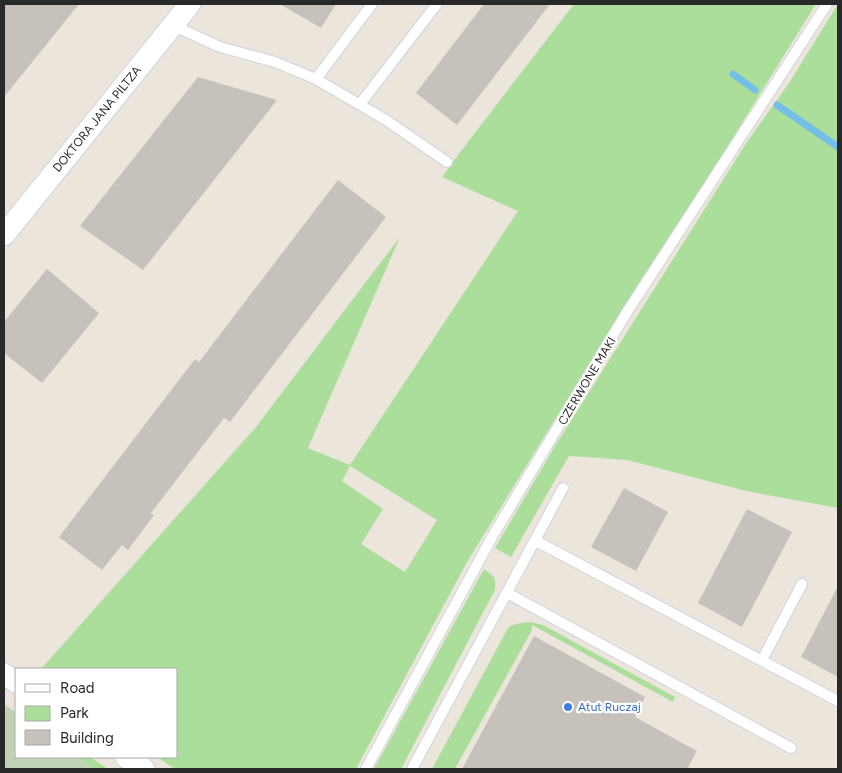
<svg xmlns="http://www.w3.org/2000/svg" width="842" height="773" font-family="Figtree,sans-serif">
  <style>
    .green { fill: #acde9b; fill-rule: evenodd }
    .cemetery { fill: #c1d3b4 }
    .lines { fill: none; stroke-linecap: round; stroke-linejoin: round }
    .stream { stroke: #74bfe7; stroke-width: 7 }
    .building { fill: #c6c2bb }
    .service-casing { stroke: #d1d3e1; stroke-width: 12 }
    .minor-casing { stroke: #d1d3e1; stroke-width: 23 }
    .service { stroke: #fff; stroke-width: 10 }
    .minor { stroke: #fff; stroke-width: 21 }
    .shop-dot { fill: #3f7fe0; stroke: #fff; stroke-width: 2 }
    .labels { text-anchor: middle; stroke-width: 4.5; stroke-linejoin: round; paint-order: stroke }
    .street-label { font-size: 12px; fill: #292929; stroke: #fff }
    .shop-label { font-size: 12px; fill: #366cbe; stroke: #fff; text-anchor: start }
  </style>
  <rect width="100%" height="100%" fill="#ebe5dc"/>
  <g class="green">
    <path d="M 574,4 L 816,4 L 699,192 L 586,369 L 467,562 L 356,769 L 175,769 L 157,757 L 176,757 L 176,669 L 41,669 L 256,427 L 400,237 L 308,448 L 350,465 L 518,211 L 442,177 L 461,151 ZM 350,466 L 437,520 L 405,572 L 361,544 L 383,509 L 342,481 Z"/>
    <polygon points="838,4 838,508 746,491 627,460 569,456 511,557 495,548 555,446 747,142 789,83"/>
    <path d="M 484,569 C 494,576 496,577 495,590 L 401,769 L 374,769 Z"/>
    <path d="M 530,622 L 543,625 L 675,697 L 673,702 L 532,625 L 532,630 L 455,769 L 432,769 L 508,628 C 514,623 522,623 530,622 Z"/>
    <polygon points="76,757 90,757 108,769 93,769"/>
  </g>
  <polygon class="cemetery" points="6,705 16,713 16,757 76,757 93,769 4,769 4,708"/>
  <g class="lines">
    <g class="stream">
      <polyline points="733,74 755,90"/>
      <polyline points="777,105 838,147"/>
    </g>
  </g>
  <g class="building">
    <polygon points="4,4 79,4 4,97"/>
    <polygon points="280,4 336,4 321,28"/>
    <polygon points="484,4 550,4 457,125 416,93"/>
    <polygon points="198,77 277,100 143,270 80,226"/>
    <polygon points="338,180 386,217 230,422 224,418 151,513 154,515 128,550 122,545 102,570 59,537 195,359 199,362"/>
    <polygon points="47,269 99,313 42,383 4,353 4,322"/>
    <polygon points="624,488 668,512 636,571 591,547"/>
    <polygon points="747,509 792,532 742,627 698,603"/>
    <polygon points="838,586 838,677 801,657"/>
    <polygon points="534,636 645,697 635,717 697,751 687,769 462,769"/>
  </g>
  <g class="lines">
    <defs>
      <g id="service">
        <polyline points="172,25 220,47 275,62 316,79 386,120 447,162"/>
        <polyline points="316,79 372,4"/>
        <polyline points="360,104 437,4"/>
        <polyline points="536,541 838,701"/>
        <polyline points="507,593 791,748"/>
        <polyline points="762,660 802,584"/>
        <polyline points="366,769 492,537 627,312 827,4"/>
        <polyline points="412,769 563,488"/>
      </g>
      <g id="minor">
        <polyline points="4,235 190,4"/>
        <polyline points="4,674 16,682"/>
        <polyline points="126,757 144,769"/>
      </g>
    </defs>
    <use href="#service" class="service-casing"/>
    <use href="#minor" class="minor-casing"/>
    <use href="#service" class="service"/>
    <use href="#minor" class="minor"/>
  </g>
  <circle class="shop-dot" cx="568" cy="707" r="5"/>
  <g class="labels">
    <g class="street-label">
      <text transform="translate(97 119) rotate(-51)" y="4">DOKTORA JANA PILTZA</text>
      <text transform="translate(587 381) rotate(-59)" y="4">CZERWONE MAKI</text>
    </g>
    <g class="shop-label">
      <text x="578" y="711">Atut Ruczaj</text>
    </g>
  </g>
  <rect width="842" height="773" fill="none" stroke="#292929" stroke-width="10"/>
  <rect x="15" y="668" width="162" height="90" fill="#ffffff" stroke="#a9a9a9"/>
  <rect x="25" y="684" width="25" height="8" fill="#ffffff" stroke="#a9a9a9"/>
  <text x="60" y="693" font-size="15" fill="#292929">Road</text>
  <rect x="25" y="706" width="25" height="15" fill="#acde9b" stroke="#a9a9a9"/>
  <text x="60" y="718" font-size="15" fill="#292929">Park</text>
  <rect x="25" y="730" width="25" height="15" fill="#c6c2bb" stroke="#a9a9a9"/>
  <text x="60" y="743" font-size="15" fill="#292929">Building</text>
</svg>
